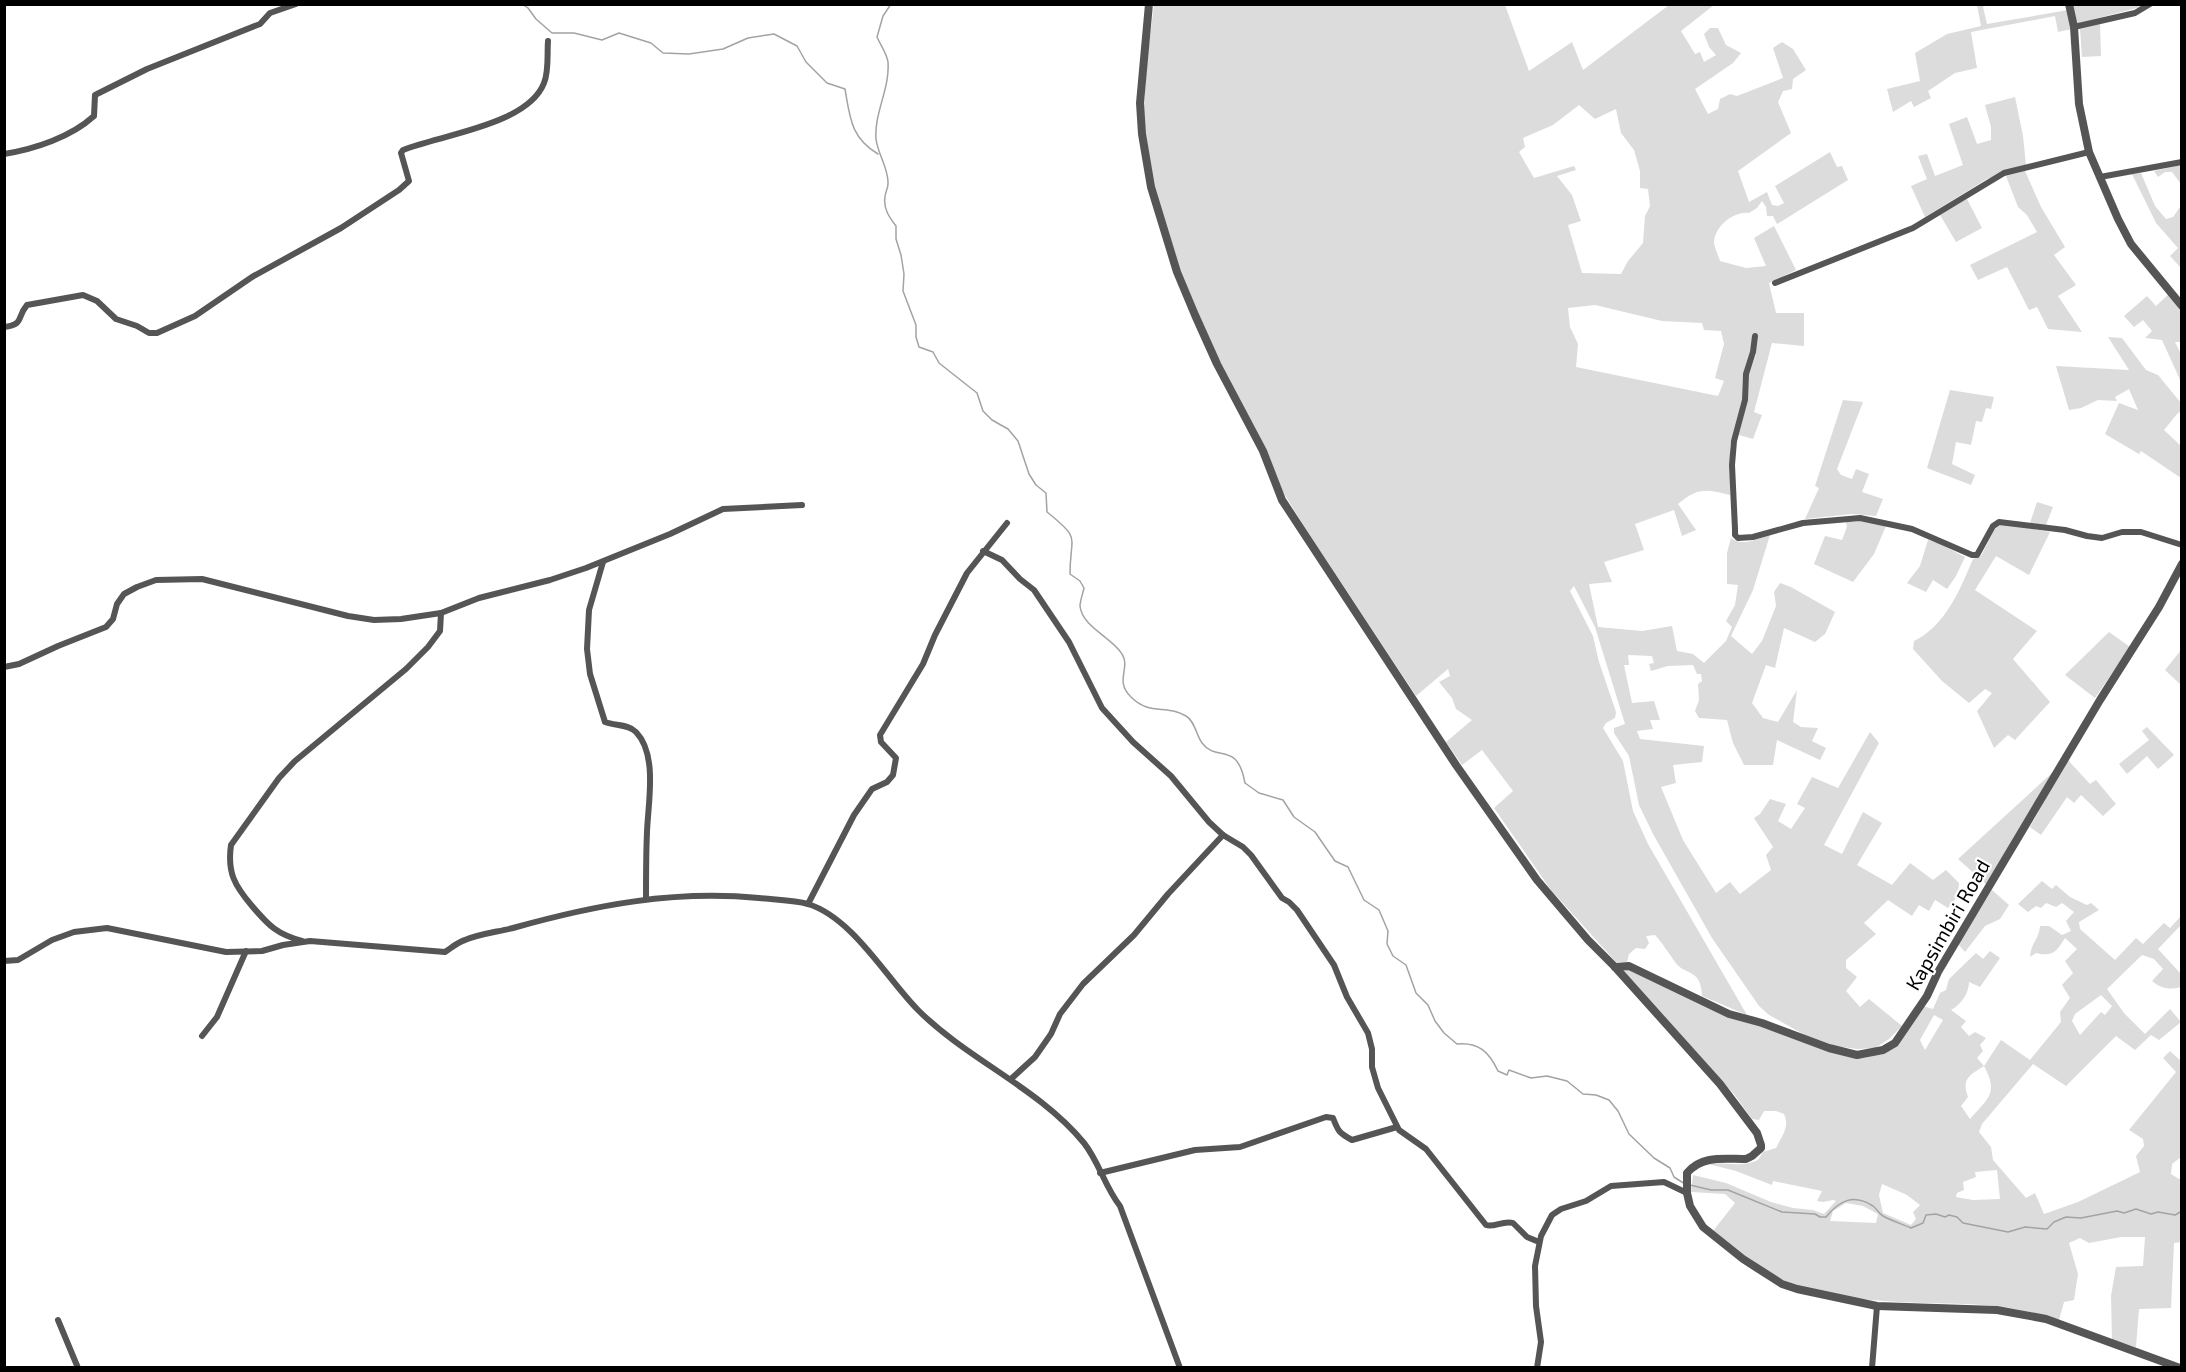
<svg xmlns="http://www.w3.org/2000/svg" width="2186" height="1372" font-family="'Exo 2',sans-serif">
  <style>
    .green { fill: #dcdcdc; fill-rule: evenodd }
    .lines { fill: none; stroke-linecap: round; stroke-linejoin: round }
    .stream { stroke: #a3a3a3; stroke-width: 1.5 }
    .minor { stroke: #555; stroke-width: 6 }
    .tertiary { stroke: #555; stroke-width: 8 }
    .labels { text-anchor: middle; stroke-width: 4.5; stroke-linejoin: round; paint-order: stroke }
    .street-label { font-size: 20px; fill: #000; stroke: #fff }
  </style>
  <rect width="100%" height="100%" fill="#fff"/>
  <g class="green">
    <path d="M 1154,5 L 1505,5 L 1529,71 L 1572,42 L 1583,70 L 1669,5 L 1714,5 L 1681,31 L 1695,54 L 1700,52 L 1704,62 L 1716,55 L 1709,47 L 1704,34 L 1710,28 L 1718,28 L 1726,45 L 1741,53 L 1733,63 L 1695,89 L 1708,114 L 1718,109 L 1720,99 L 1730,94 L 1737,96 L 1783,78 L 1773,48 L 1782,42 L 1793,49 L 1806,70 L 1793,79 L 1792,89 L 1783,91 L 1778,102 L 1791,133 L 1738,171 L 1749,202 L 1767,192 L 1772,205 L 1778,206 L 1784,203 L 1775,186 L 1830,152 L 1837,167 L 1842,166 L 1848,180 L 1777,224 L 1773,216 L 1767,216 L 1766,207 L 1762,201 L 1757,208 L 1749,213 C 1734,211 1715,226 1714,242 C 1714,248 1719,256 1720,261 L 1746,268 L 1766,266 L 1754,238 L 1774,226 L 1796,270 L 1769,283 L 1776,313 L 1804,313 L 1804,346 L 1772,343 L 1754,412 L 1762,415 L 1753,439 L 1739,435 L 1747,403 L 1748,376 L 1756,355 L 1756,335 L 1753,335 L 1752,351 L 1743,377 L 1742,404 L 1730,445 L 1730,495 C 1706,489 1698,487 1678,504 L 1696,530 L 1682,536 L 1674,510 L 1635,524 L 1644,550 L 1604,562 L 1612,582 L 1589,584 L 1598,627 L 1642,631 L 1672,626 L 1677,651 L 1693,654 L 1704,663 L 1726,641 L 1732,627 L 1726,621 L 1735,605 L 1738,585 L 1727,584 L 1727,553 L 1731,538 C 1743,547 1757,539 1770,535 L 1753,590 L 1731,636 L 1752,654 L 1762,641 L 1776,606 L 1774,592 L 1780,583 L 1791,587 L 1835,612 L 1825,634 L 1815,642 L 1784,628 L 1775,668 L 1766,665 L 1752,703 L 1763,718 L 1778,722 L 1797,690 L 1793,722 L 1801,727 L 1818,728 L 1812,741 L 1826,748 L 1820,760 L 1777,740 L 1773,765 L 1744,765 L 1733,743 L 1727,720 L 1699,718 L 1695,711 L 1699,700 L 1698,684 L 1702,681 L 1701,674 L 1697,674 L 1693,665 L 1668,666 L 1651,671 L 1649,664 L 1654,663 L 1652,656 L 1628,655 L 1629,665 L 1624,665 L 1632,703 L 1654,701 L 1660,720 L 1650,720 L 1653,729 L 1637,731 L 1640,739 L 1704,746 L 1702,762 L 1673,765 L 1676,783 L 1661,787 L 1683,840 L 1716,893 L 1730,882 L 1740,894 L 1771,870 L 1766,855 L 1773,847 L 1754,818 L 1760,814 L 1770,799 L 1786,804 L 1778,821 L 1791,829 L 1805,808 L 1797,804 L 1812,777 L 1838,788 L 1870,732 L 1879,743 L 1824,845 L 1842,854 L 1863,812 L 1882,823 L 1857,865 L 1892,885 L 1910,863 L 1933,880 L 1946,870 L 1959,883 L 1958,896 L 1948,908 L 1935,900 L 1929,911 L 1919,905 L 1912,916 L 1888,900 L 1864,923 L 1876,934 L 1846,960 L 1846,968 L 1857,977 L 1846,991 L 1860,1007 L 1869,999 L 1902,1026 L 1889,1039 L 1875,1048 L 1857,1049 L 1836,1046 L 1805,1035 L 1769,1015 L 1759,1006 L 1712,938 L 1653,834 L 1639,805 L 1629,756 L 1614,733 L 1614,728 L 1625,724 L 1595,627 L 1574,586 L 1570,591 L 1593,636 L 1599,662 L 1616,712 L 1615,718 L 1606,723 L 1603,728 L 1623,761 L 1633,811 L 1648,844 L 1747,1015 L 1702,996 C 1701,967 1684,976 1675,962 C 1668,952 1663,944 1655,935 L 1646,936 L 1649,943 L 1645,949 L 1636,948 L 1629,954 L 1627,962 L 1616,962 L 1551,890 L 1494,808 L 1513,791 L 1482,750 L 1462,765 L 1446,742 L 1472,720 L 1456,709 L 1452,698 L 1439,682 L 1450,676 L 1448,669 L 1416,696 L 1304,526 L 1275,479 L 1205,337 L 1178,270 L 1152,186 L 1143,122 L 1147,61 ZM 1579,105 L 1595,119 L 1616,109 L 1621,133 L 1634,150 L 1640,171 L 1640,188 L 1648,189 L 1650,206 L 1645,216 L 1643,243 L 1628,261 L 1621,274 L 1582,273 L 1568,225 L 1581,221 L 1572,195 L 1557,176 L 1576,170 L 1574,166 L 1534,178 L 1519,152 L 1525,147 L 1523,138 L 1553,125 ZM 1595,305 L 1662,321 L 1702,323 L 1704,330 L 1721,331 L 1724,344 L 1715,378 L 1724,381 L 1718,396 L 1576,367 L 1578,344 L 1570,327 L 1568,308 Z"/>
    <polygon points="1977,5 1986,5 1983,7 1987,24 2068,10 2072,29 2058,32 2055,16 1971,32 1977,68 1955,73 1928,91 1931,98 1914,107 1911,101 1893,112 1887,89 1920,81 1915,53 1947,34 1981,26"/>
    <polygon points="2073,5 2148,5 2076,24"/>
    <polygon points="2100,24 2101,56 2082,57 2080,29"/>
    <polygon points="2015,97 2023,136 2026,165 1987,179 1925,217 1911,186 1927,179 1918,156 1927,154 1935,176 1963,165 1949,124 1967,117 1977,144 1991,140 1991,127 1985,105"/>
    <polygon points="2181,165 2181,184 2172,172 2165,172 2158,177 2154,171"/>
    <polygon points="2025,171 2041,207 2065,247 2054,255 2076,285 2058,296 2082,332 2048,329 2037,307 2029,310 2007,267 1978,280 1970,265 2037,232 2027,215 2018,207 2006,176"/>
    <polygon points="2141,173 2155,206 2166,219 2173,217 2180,207 2181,209 2181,268 2170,256 2178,248 2156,223 2132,174"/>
    <polygon points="1967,199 1982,228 1956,242 1940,215"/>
    <polygon points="2169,294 2181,308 2181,342 2175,342 2181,354 2181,382 2162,340 2145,338 2152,331 2143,320 2134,327 2124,316 2147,296 2156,306"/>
    <polygon points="2108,337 2122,338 2146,370 2158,375 2181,403 2181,411 2177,414 2164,430 2181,446 2181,478 2141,451 2139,454 2105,434 2119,403 2138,410 2129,389 2115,397 2117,401 2098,400 2081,408 2069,410 2056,366 2129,370"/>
    <polygon points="1950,390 1994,397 1991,409 1986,408 1982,422 1976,421 1971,445 1956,442 1952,464 1975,475 1971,485 1927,468"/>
    <polygon points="1843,400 1863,402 1837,469 1841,475 1852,479 1856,469 1869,474 1862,492 1883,499 1876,516 1852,514 1805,519 1819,488 1815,486"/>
    <polygon points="2037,502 2053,507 2046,525 2030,523"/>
    <polygon points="1863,521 1886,526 1874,554 1853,582 1814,564 1825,536 1842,540 1847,527 1846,522"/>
    <path d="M 2004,524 L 2050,532 L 2029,575 L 1996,556 L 1975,590 L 2037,631 L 2013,659 L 2050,702 L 2015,740 L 2008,735 L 1994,748 L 1977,711 L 1992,693 L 1985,689 L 1969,703 L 1942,681 L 1913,649 L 1914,641 C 1945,626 1960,590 1973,559 L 1981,556 L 1997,525 Z"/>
    <polygon points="1928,540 1940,544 1965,557 1956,576 1947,589 1933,580 1926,592 1907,583 1920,566"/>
    <polygon points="2109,632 2130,647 2095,698 2065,675"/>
    <polygon points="2181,650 2181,685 2165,670"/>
    <polygon points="2147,727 2174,755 2158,769 2147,756 2127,774 2119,764 2149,740 2142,731"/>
    <polygon points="2067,759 2090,784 2096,780 2116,804 2103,816 2081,795 2074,803 2067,797 2041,835 2030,827"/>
    <polygon points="2053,772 1987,885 1958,859"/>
    <path d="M 2042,881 L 2052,889 L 2056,885 L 2070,897 L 2087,905 L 2091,903 L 2099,910 L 2079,922 L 2080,929 L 2115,960 L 2136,938 L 2143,944 L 2164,923 L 2170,928 L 2181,916 L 2181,927 L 2180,926 L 2158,949 L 2181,974 L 2181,987 C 2169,990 2162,989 2152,981 L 2163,969 L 2154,959 L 2142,955 L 2107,989 L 2124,1013 L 2145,1034 L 2170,1009 L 2181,1022 L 2159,1040 L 2151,1035 L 2135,1050 L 2116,1036 L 2066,1086 L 2033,1064 L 1982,1124 L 1979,1132 L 1991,1147 L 1993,1160 L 2026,1198 L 2035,1193 L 2044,1214 L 2078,1202 L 2140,1172 L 2136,1156 L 2144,1146 L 2143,1139 L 2129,1130 L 2176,1072 L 2163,1058 L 2170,1051 L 2182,1062 L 2181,1157 L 2172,1164 L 2171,1174 L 2179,1179 L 2181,1178 L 2182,1242 L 2174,1243 L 2171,1308 L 2139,1309 L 2136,1347 L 2112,1340 L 2111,1296 L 2116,1267 L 2143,1266 L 2145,1237 L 2121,1237 L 2089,1243 L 2080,1238 L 2069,1243 L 2078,1274 L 2074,1300 L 2064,1302 L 2059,1320 C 2039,1316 2017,1308 1997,1306 C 1926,1300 1856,1308 1788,1282 C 1760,1271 1737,1249 1713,1231 L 1735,1203 L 1725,1194 L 1691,1192 L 1693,1175 L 1726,1183 L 1771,1202 L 1793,1208 L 1813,1210 L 1824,1214 L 1836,1201 L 1833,1200 L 1823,1202 L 1817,1201 L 1822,1191 L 1773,1181 L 1772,1185 L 1736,1171 L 1708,1164 C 1727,1162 1739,1168 1758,1160 L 1763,1152 L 1776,1148 C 1782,1136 1790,1127 1784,1114 L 1776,1111 L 1764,1111 L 1759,1120 L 1752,1119 L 1734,1094 L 1620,968 L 1631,969 L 1650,980 L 1671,986 L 1758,1025 L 1849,1057 L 1863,1058 L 1882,1053 L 1923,1006 L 1933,1009 L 1940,993 L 1946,990 L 1949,979 L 1976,953 L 1983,959 L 1990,951 L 2000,958 L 1980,987 L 1969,982 C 1969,993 1961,1005 1951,1010 L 1966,1021 L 1961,1027 L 1969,1036 L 1975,1032 L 1986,1038 L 1980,1045 L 1983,1051 L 1977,1058 L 1984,1066 L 2001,1040 L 2030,1060 L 2061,1022 L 2060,1012 L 2070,998 L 2062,985 L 2073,973 L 2065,961 L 2077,949 L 2065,938 C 2056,952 2053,957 2036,953 L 2030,957 C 2031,942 2039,940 2040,926 L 2049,926 L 2062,935 L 2071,931 L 2066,921 L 2074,912 L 2062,903 L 2056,907 L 2046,903 L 2041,908 L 2036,906 L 2028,912 L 2018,904 ZM 2101,995 L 2112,1006 L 2105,1015 L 2101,1012 L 2080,1035 L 2072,1021 L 2075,1014 ZM 1934,1015 L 1943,1020 L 1925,1050 L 1920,1040 ZM 1984,1066 C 1999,1094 1988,1098 1970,1119 L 1961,1106 L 1968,1097 C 1961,1078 1970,1075 1984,1066 ZM 1997,1170 L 2000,1199 L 1973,1200 L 1956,1197 L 1957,1193 L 1964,1190 L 1963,1182 L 1976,1177 L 1975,1172 ZM 1882,1184 L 1907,1195 L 1920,1205 L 1913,1212 L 1916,1219 L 1911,1225 L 1883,1213 L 1879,1195 ZM 1846,1203 L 1863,1206 L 1878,1214 L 1876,1223 L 1830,1221 L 1833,1211 Z"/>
    <polygon points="1992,890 2009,905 2000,919 1985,926 1965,952 1958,944"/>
  </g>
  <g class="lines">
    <g class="stream">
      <path d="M 522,4 L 528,8 L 536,19 L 552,33 L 574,33 L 602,40 L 619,33 L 651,43 L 663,53 L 689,54 L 723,49 L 748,38 L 774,34 L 797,46 L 806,62 L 827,83 L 845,89 C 850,118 851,138 878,154"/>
      <path d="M 891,4 L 883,16 L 877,37 C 880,44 887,54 888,62 C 890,89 874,113 876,139 C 878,155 889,169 888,184 C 888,188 885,193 885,197 C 883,209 890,218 896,226 L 896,239 L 901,255 L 904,274 L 903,291 L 916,325 L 916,337 L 919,347 L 933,352 L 939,363 L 977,393 L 983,411 L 992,420 L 1008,429 L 1018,441 L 1029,474 L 1036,485 L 1046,493 L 1047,512 C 1082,540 1070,535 1070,574 L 1080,581 L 1084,588 C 1083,593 1080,601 1080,606 C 1082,627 1113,638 1122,654 C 1131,668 1114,681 1131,697 C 1150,716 1166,704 1186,716 C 1195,721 1196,735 1202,743 C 1217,763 1237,740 1245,783 L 1259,793 L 1283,800 L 1294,817 L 1315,832 L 1335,861 L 1348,867 L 1364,900 L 1379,910 L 1388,931 L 1387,944 L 1393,956 L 1406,965 L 1416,993 L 1428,1005 L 1435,1021 L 1444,1033 L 1457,1044 C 1479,1042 1489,1052 1498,1071 L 1507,1075 L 1509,1070 L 1531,1078 L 1547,1076 L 1567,1081 L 1583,1094 L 1596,1095 L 1609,1100 L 1618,1111 L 1629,1134 L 1654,1158 L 1670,1168 L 1674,1177 L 1685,1184"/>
      <path d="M 1690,1185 L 1711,1190 L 1728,1190 L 1782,1212 L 1815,1214 L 1820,1217 L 1826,1217 C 1839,1201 1853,1193 1873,1206 C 1877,1209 1879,1214 1883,1216 C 1892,1221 1902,1224 1911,1228 L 1923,1223 L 1926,1215 L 1936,1214 L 1945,1217 L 1949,1215 L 1957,1217 L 1963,1223 L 2008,1232 L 2025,1227 L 2047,1229 L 2054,1222 L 2066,1217 L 2081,1218 L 2117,1211 L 2124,1213 L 2136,1209 L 2151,1214 L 2158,1212 L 2175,1215 L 2182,1211"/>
    </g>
    <g class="minor">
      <polyline points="2074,27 2135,13 2150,4"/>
      <path d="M 4,154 C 35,149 71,137 94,116 L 95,95 L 147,69 L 260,24 L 270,13 L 296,4"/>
      <polyline points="2100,177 2182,162"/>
      <polyline points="1775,283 1913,228 2004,173 2089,152"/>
      <path d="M 4,327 C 25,324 16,318 27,305 L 83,295 L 97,301 L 116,319 L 137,326 L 149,333 L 157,333 L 195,316 L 252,277 L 341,228 L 399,190 L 409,181 L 401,153 L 403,150 C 440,135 528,125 544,83 C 549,72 547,54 548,41"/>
      <polyline points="1755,336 1753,352 1746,374 1745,400 1734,441 1732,465 1735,529 1735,535 1738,538 1753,537 1803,523 1860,518 1912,529 1972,555 1977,555 1993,526 1999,522 2065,530 2087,536 2102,538 2122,532 2141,532 2182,545"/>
      <path d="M 983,551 L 1002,560 L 1020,579 L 1034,590 L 1069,642 L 1102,708 L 1133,742 L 1171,776 L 1209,822 L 1223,835 L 1243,847 L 1251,855 L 1282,898 L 1289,902 L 1297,910 L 1334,965 L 1347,997 L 1368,1033 L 1372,1049 L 1372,1067 L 1378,1088 L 1399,1130 L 1426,1149 L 1486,1225 C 1494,1228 1503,1220 1513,1223 L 1527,1237 L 1539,1242"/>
      <path d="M 603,562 L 589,610 L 587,649 L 590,674 L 605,722 C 615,726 628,724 636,732 C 658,755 648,803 647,832 C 646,854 646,876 646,898"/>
      <polyline points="4,667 19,664 58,646 106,627 113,619 117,604 124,594 137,587 156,580 202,579 348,616 374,620 401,619 441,613 479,598 550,580 586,568 670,534 723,509 802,505"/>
      <polyline points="808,904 854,815 872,789 887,782 893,775 896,758 881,742 880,735 923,664 935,635 967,573 1007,523"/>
      <path d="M 302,941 C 277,934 269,926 252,906 C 235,886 227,873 231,845 L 279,778 L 295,761 L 406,669 L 428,647 L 440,631 L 441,613"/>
      <path d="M 4,961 L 18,960 L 52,940 L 74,932 L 107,928 L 226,952 L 262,951 L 283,945 L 310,941 L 445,952 C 451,948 458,942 465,940 C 479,934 497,932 513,928 C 595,905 673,890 759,898 C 775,900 793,900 808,904 C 853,918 887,979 918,1010 C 968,1060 1039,1088 1084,1143 C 1099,1162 1105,1187 1120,1206 L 1180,1368"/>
      <polyline points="202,1036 217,1017 246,951"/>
      <polyline points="1011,1079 1035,1057 1051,1034 1060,1014 1083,984 1134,935 1168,894 1223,835"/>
      <path d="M 1100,1173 L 1195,1150 L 1240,1147 L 1326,1117 L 1333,1118 C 1338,1131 1339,1133 1352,1140 L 1397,1127"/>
      <polyline points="58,1320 78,1368"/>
      <polyline points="1537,1368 1541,1342 1536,1306 1535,1266 1541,1236 1552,1215 1561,1209 1586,1201 1611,1186 1664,1182 1687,1193"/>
      <polyline points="1872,1368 1877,1306"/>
    </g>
    <g class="tertiary">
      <path d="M 1149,4 L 1140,103 L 1142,134 L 1151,187 L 1177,272 L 1195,315 L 1217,364 L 1263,451 L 1282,500 L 1456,765 L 1537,880 L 1588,940 L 1615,967 L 1720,1084 L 1757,1133 L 1761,1145 L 1761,1148 L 1752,1156 L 1746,1159 C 1724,1159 1702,1155 1687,1173 L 1687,1193 L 1690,1206 L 1703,1227 L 1743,1259 L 1782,1284 L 1797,1289 L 1877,1306 L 1997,1310 L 2046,1319 L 2180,1368"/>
      <polyline points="2069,4 2074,27 2079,104 2089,152 2118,219 2131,244 2182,306"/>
      <polyline points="1615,967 1629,966 1729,1014 1762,1023 1829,1048 1857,1055 1883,1050 1895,1043 1927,996 1938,972 2100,700 2159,607 2182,564"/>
    </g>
  </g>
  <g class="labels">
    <g class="street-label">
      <text transform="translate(1948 925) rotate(-60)" y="7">Kapsimbiri Road</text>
    </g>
  </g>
  <rect width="2186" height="1372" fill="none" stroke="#000000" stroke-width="12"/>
</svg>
